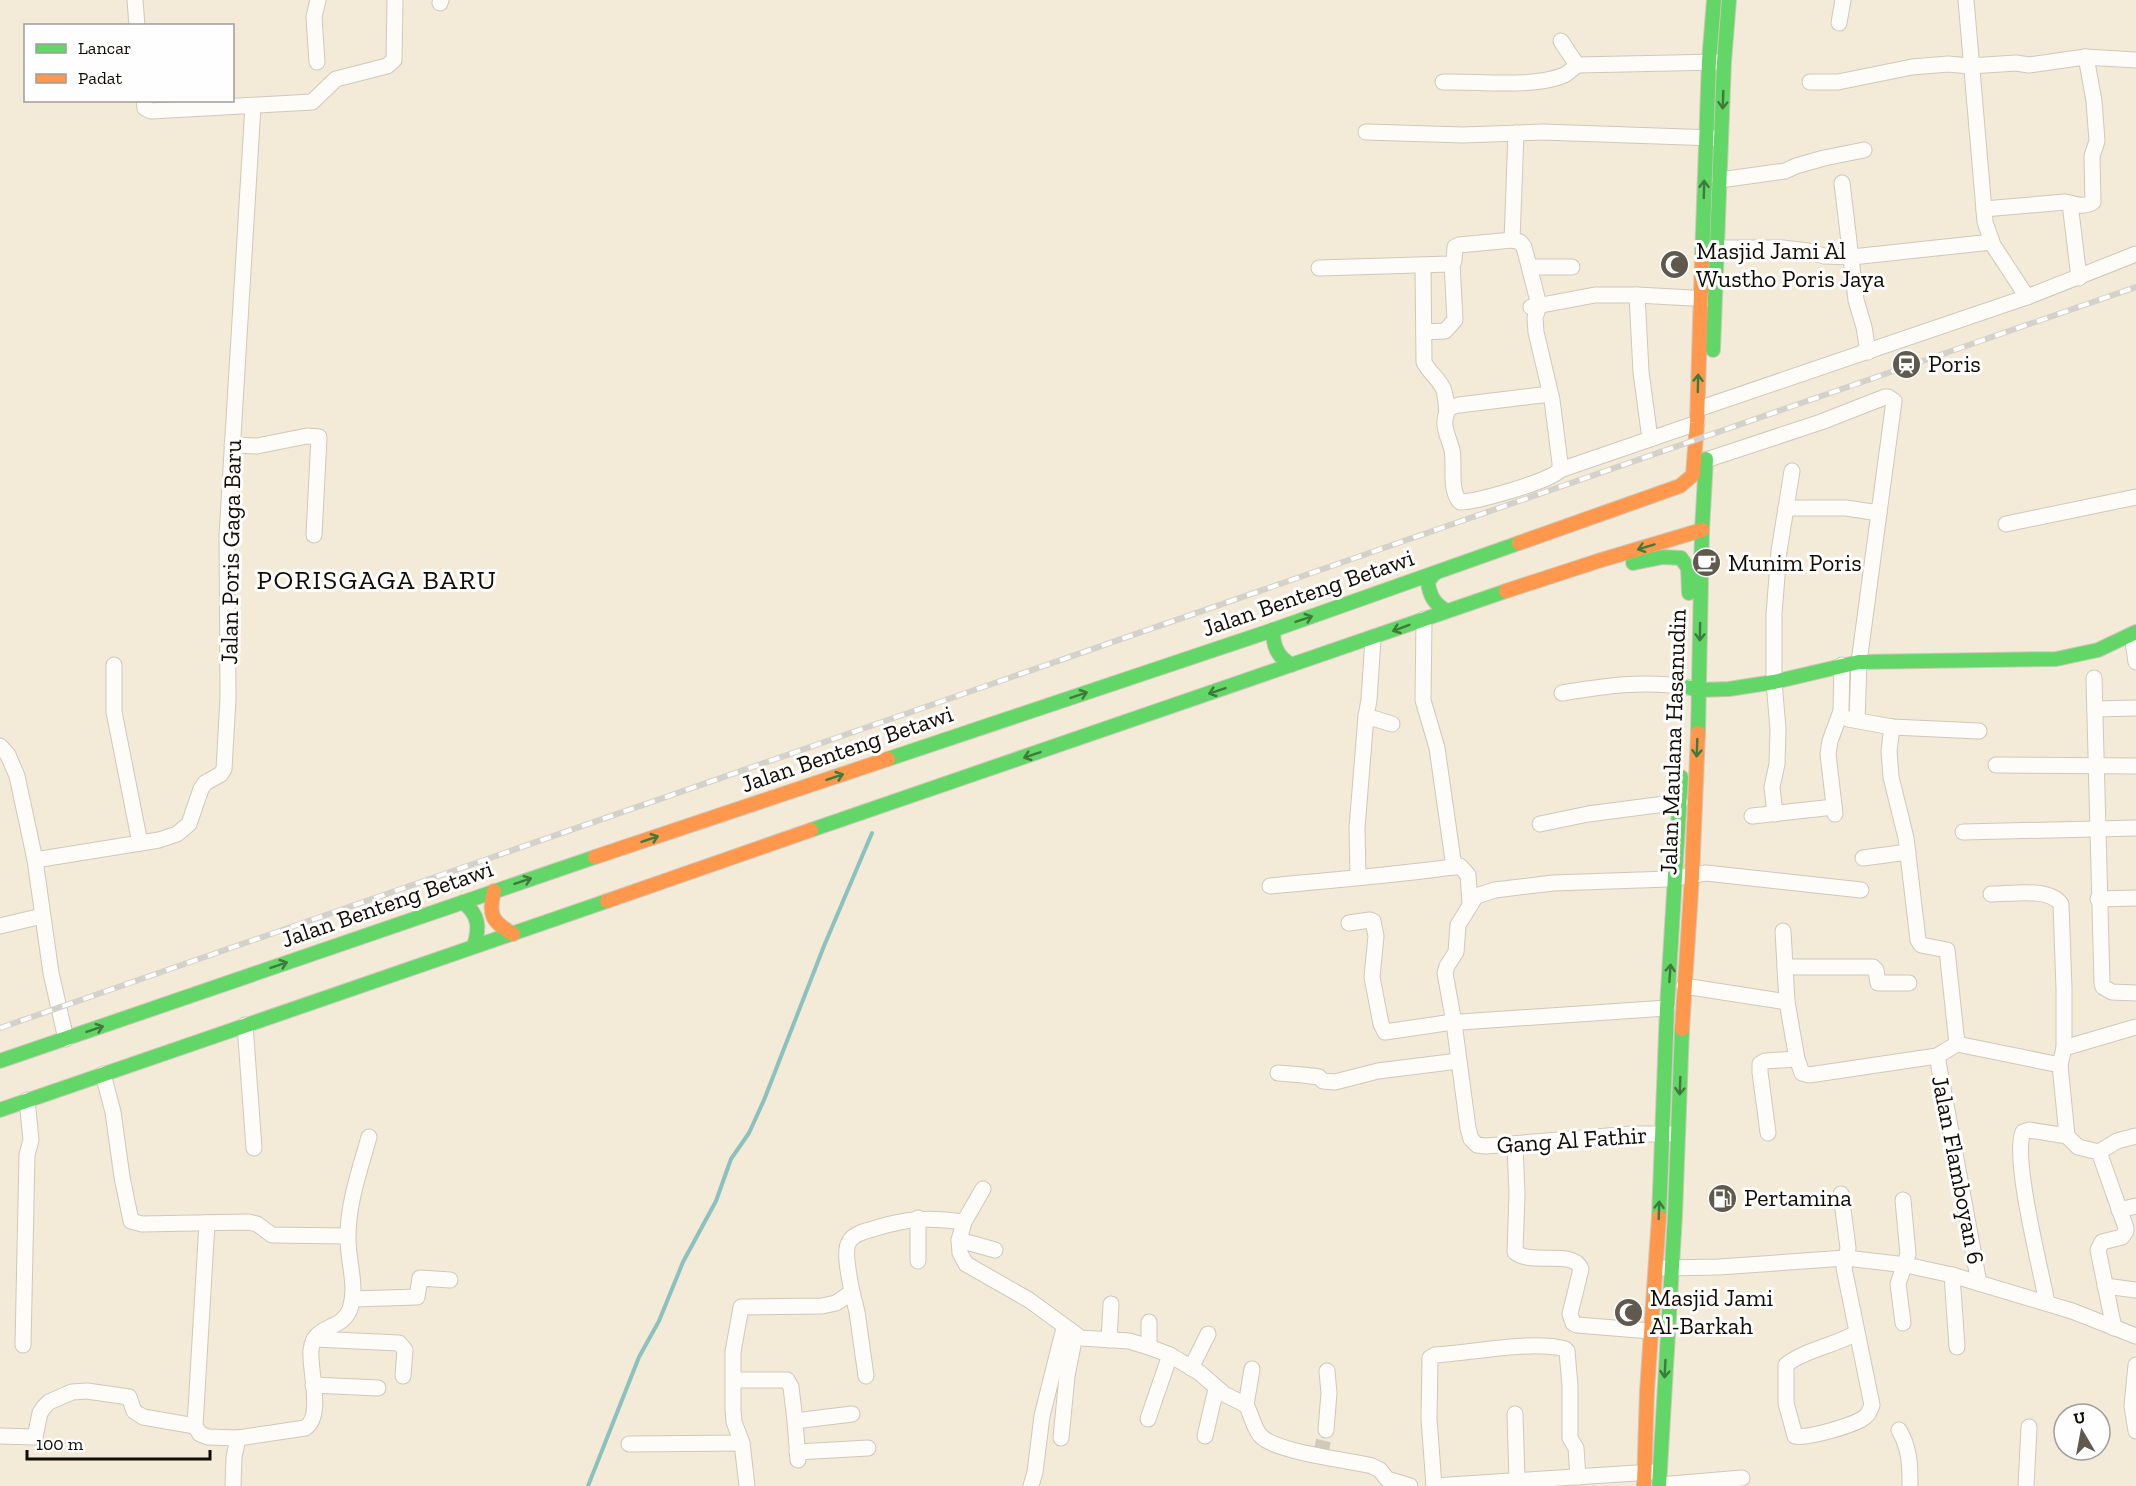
<svg xmlns="http://www.w3.org/2000/svg" width="2136" height="1486" font-family="'Zilla Slab',serif">
  <style>
    .lines { fill: none; stroke-linecap: round; stroke-linejoin: round }
    .stream { stroke: #8bc2c0; stroke-width: 4 }
    .street-tunnel { stroke: #d1cab8; stroke-width: 15; stroke-dasharray: 15 8; stroke-linecap: butt }
    .street-casing { stroke: #cfc8ba; stroke-width: 17 }
    .fast-casing { stroke: #cfc8ba; stroke-width: 16 }
    .slow-casing { stroke: #cfc8ba; stroke-width: 16 }
    .street { stroke: #fdfcf9; stroke-width: 15 }
    .fast { stroke: #63d668; stroke-width: 14 }
    .slow { stroke: #ff974d; stroke-width: 14 }
    .rail-casing { stroke: #d4d1cb; stroke-width: 6 }
    .rail { stroke: #fefefe; stroke-width: 4; stroke-dasharray: 11; stroke-linecap: butt }
    .oneway { stroke: #3e7b3b }
    .labels { text-anchor: middle; stroke-width: 6; stroke-linejoin: round; paint-order: stroke }
    .poi-label { font-size: 24px; fill: #110c03; stroke: #fefefe; text-anchor: start }
    .street-label { font-size: 24px; fill: #110c03; stroke: #fefefe }
    .quarter-label { font-size: 27px; letter-spacing: 1.5px; fill: #110c03; stroke: #fefefe }
  </style>
  <rect width="100%" height="100%" fill="#f3ebd8"/>
  <g class="lines">
    <polyline class="stream" points="588,1486 639,1357 659,1321 683,1262 716,1201 731,1159 749,1133 764,1100 824,946 872,833"/>
    <polyline class="street-tunnel" points="1320,1455 1326,1430"/>
    <defs>
      <g id="street">
        <polyline points="135,0 137,26"/>
        <polyline points="1966,0 1985,222 1993,245 2027,297"/>
        <polyline points="440,3 441,0"/>
        <polyline points="1839,23 1843,0"/>
        <polyline points="1561,41 1577,65 1719,62"/>
        <polyline points="317,62 314,17 318,0"/>
        <path d="M 1443,82 C 1478,81 1530,88 1562,76 C 1568,74 1572,69 1577,65"/>
        <polyline points="1810,82 1838,82 1912,67 1948,64 1970,66 2016,63 2029,65 2085,57 2136,60"/>
        <polyline points="144,100 145,108 151,111 312,102 336,79 387,66 394,60 395,0"/>
        <polyline points="1366,132 1463,135 1543,132 1714,138"/>
        <polyline points="1720,180 1785,171 1796,166 1824,158 1864,150"/>
        <polyline points="1842,183 1856,300 1864,327 1868,352"/>
        <polyline points="2070,203 2079,278"/>
        <path d="M 1984,209 L 2065,202 C 2074,204 2084,208 2093,202 L 2092,156 L 2097,141 L 2094,101 L 2086,57"/>
        <polyline points="1512,240 1516,133"/>
        <polyline points="1717,248 1783,248 1808,251 1824,256 1852,257 1992,242"/>
        <path d="M 1423,266 L 1424,362 C 1429,373 1441,380 1444,391 C 1446,398 1446,405 1447,412"/>
        <polyline points="1530,267 1572,267"/>
        <path d="M 1319,268 L 1450,264 L 1454,261 L 1455,247 L 1459,245 L 1512,240 L 1520,242 L 1524,247 L 1539,305 L 1535,318 L 1536,332 L 1552,400 L 1560,463 L 1560,470 C 1551,481 1476,502 1460,502 C 1449,490 1455,465 1452,450 C 1449,438 1441,425 1447,412 C 1449,407 1454,406 1459,405 L 1550,394"/>
        <polyline points="1637,295 1641,372 1650,439"/>
        <polyline points="1531,307 1595,295 1637,295 1710,299"/>
        <polyline points="1424,332 1445,331 1455,320 1452,263"/>
        <polyline points="1698,409 2027,297 2136,254"/>
        <polyline points="232,445 257,446 307,436 319,437 314,535"/>
        <polyline points="1706,460 1821,422 1885,397 1888,397 1894,401 1859,662 1857,720"/>
        <polyline points="1560,470 1697,423"/>
        <polyline points="1786,508 1846,508 1879,513"/>
        <polyline points="2006,524 2136,497"/>
        <polyline points="1424,619 1423,700 1437,748 1454,867"/>
        <polyline points="2132,635 2136,662"/>
        <polyline points="1373,639 1369,700 1366,716 1392,724"/>
        <polyline points="114,665 114,712 140,843"/>
        <polyline points="2094,678 2102,983 2103,987 2112,992 2136,993"/>
        <path d="M 1562,693 C 1604,686 1644,680 1686,687"/>
        <polyline points="2095,709 2136,708"/>
        <polyline points="1848,719 1892,727 1979,731"/>
        <polyline points="0,746 8,755 17,776 35,860 51,973 66,1039"/>
        <polyline points="1996,765 2136,766"/>
        <polyline points="1775,814 1772,787 1777,764 1778,729 1774,682 1774,614 1779,551 1792,471"/>
        <polyline points="1835,814 1828,754 1830,741 1841,711 1842,665"/>
        <polyline points="1752,816 1834,807"/>
        <polyline points="1540,824 1588,814 1680,802"/>
        <polyline points="1963,832 2136,828"/>
        <polyline points="1863,858 1908,852"/>
        <polyline points="35,860 159,840 177,834 189,824 201,789 205,783 221,774 224,769 228,699 227,535 253,106"/>
        <polyline points="1358,877 1357,828 1366,716"/>
        <path d="M 1270,886 C 1333,880 1397,875 1460,866 L 1468,875 L 1470,903"/>
        <path d="M 1991,894 C 2011,894 2049,887 2061,904 L 2064,989 L 2064,1048 L 2060,1065 L 2067,1136 L 2078,1147 L 2099,1152 L 2126,1228 L 2126,1231 L 2122,1237 L 2102,1242 L 2098,1250 L 2114,1328"/>
        <polyline points="2098,899 2136,898"/>
        <polyline points="1349,923 1370,920 1373,921 1376,936 1372,977 1381,1024 1385,1032 1446,1023 1667,1008"/>
        <polyline points="0,926 42,916"/>
        <polyline points="1783,931 1787,1002 1797,1059 1802,1073 1809,1075 1937,1056 1957,1044 1947,950 1921,945 1918,940 1906,838 1891,777 1889,751 1892,727"/>
        <polyline points="1785,967 1873,967 1876,970 1878,983 1909,983"/>
        <polyline points="1684,986 1787,1002"/>
        <polyline points="245,1025 254,1148"/>
        <polyline points="1957,1044 2060,1065"/>
        <polyline points="2064,1048 2136,1027"/>
        <polyline points="1937,1056 1979,1283"/>
        <polyline points="1278,1073 1303,1075 1319,1077 1323,1081 1335,1082 1378,1071 1458,1061"/>
        <polyline points="103,1074 113,1112 122,1177 131,1221 142,1224 248,1222 257,1224 272,1235 348,1236"/>
        <polyline points="1768,1133 1760,1072 1760,1064 1765,1061 1797,1059"/>
        <polyline points="1670,1134 1632,1134 1486,1146 1477,1145 1471,1139 1468,1128 1454,1023 1445,973 1447,966 1456,952 1458,925 1476,896 1495,890 1553,883 1669,879 1706,873 1861,890"/>
        <path d="M 1515,1145 L 1517,1194 L 1515,1252 C 1531,1266 1574,1249 1581,1269 L 1570,1314 L 1573,1323 L 1577,1325 L 1651,1331"/>
        <polyline points="2099,1152 2117,1141 2136,1136"/>
        <path d="M 983,1189 L 964,1222 L 959,1240 L 960,1253 L 966,1264 L 1029,1300 L 1081,1338 L 1129,1341 L 1149,1347 L 1170,1355 L 1200,1373 L 1224,1394 L 1246,1405 C 1252,1415 1253,1427 1260,1435 C 1273,1452 1349,1460 1372,1466 L 1380,1470 L 1387,1479 L 1410,1486"/>
        <path d="M 1841,1194 L 1848,1248 L 1844,1268 L 1872,1405 C 1870,1410 1869,1414 1865,1417 C 1855,1425 1807,1439 1795,1436 L 1786,1403 L 1786,1365 C 1804,1350 1834,1346 1856,1333"/>
        <polyline points="2119,1210 2136,1206"/>
        <polyline points="207,1223 195,1426 200,1434 208,1437 238,1438"/>
        <polyline points="959,1240 995,1250"/>
        <polyline points="918,1261 918,1218"/>
        <polyline points="1662,1268 1719,1267 1846,1258 1906,1265 1952,1275 2072,1311 2136,1336"/>
        <polyline points="1952,1275 1957,1347"/>
        <polyline points="2105,1286 2136,1290"/>
        <polyline points="852,1292 857,1312 866,1376"/>
        <polyline points="353,1299 417,1297 420,1278 450,1280"/>
        <path d="M 2047,1303 C 2041,1270 2012,1158 2023,1132 L 2029,1130 L 2067,1136"/>
        <polyline points="1903,1323 1898,1284 1908,1254 1903,1200"/>
        <polyline points="314,1339 399,1343 405,1350 403,1376"/>
        <polyline points="1109,1340 1111,1304"/>
        <polyline points="23,1345 27,1155 31,1140 27,1100"/>
        <polyline points="1149,1347 1149,1322"/>
        <polyline points="2136,1365 2132,1406 2136,1431"/>
        <polyline points="1191,1368 1208,1334"/>
        <polyline points="734,1380 787,1380 791,1387 795,1421 852,1414"/>
        <polyline points="313,1385 378,1388"/>
        <polyline points="1246,1405 1252,1369"/>
        <polyline points="1515,1414 1517,1480"/>
        <polyline points="1148,1419 1170,1355"/>
        <polyline points="795,1421 798,1460"/>
        <polyline points="1326,1430 1329,1393 1327,1371"/>
        <path d="M 1899,1430 C 1910,1449 1910,1465 1910,1486"/>
        <polyline points="0,1436 35,1437 40,1413 44,1407 49,1402 72,1392 87,1391 129,1397 134,1411 143,1417 195,1426"/>
        <polyline points="1205,1436 1216,1389"/>
        <polyline points="1061,1438 1067,1376 1075,1335"/>
        <polyline points="629,1444 742,1443"/>
        <polyline points="797,1452 868,1448"/>
        <polyline points="1659,1485 1742,1478"/>
        <path d="M 233,1486 L 234,1457 L 238,1438 L 305,1428 C 324,1417 309,1370 311,1350 C 314,1323 341,1332 350,1309 C 358,1285 347,1260 348,1236 C 348,1203 360,1169 369,1137"/>
        <path d="M 747,1486 L 742,1443 L 734,1422 L 733,1409 L 733,1352 L 741,1307 L 822,1306 L 836,1303 L 852,1292 C 850,1280 843,1252 849,1242 C 853,1234 865,1231 873,1229 C 907,1218 929,1217 964,1222"/>
        <polyline points="1031,1486 1035,1472 1042,1416 1064,1328"/>
        <path d="M 1434,1486 L 1429,1419 L 1430,1358 L 1435,1355 C 1471,1353 1531,1340 1565,1349 L 1567,1351 L 1570,1386 L 1570,1438 L 1576,1448 L 1578,1477"/>
        <polyline points="1434,1486 1652,1472"/>
        <polyline points="2026,1486 2029,1427"/>
      </g>
      <g id="fast">
        <polyline points="1702,259 1709,61 1714,0"/>
        <polyline points="1713,350 1724,62 1729,0"/>
        <polyline points="1633,563 1663,557 1681,558 1688,568 1689,593"/>
        <path d="M 1434,574 L 1428,581 C 1429,595 1434,604 1447,611"/>
        <path d="M 1273,630 C 1273,646 1277,656 1291,665"/>
        <polyline points="1686,687 1699,690 1729,689 1774,682 1859,662 2056,659 2098,650 2136,632"/>
        <polyline points="1698,733 1702,530 1706,459"/>
        <polyline points="888,759 1273,630 1519,543"/>
        <polyline points="811,830 1506,591"/>
        <path d="M 463,902 C 479,915 480,927 474,946"/>
        <polyline points="0,1061 595,857"/>
        <polyline points="0,1110 607,901"/>
        <polyline points="1659,1217 1667,1008 1681,777"/>
        <polyline points="1659,1486 1675,1215 1682,1029"/>
      </g>
      <g id="slow">
        <polyline points="1519,543 1680,486 1693,475 1697,423 1702,259"/>
        <polyline points="1506,591 1598,561 1702,530"/>
        <polyline points="595,857 888,759"/>
        <path d="M 494,891 C 488,915 492,922 513,934"/>
        <polyline points="607,901 811,830"/>
        <polyline points="1682,1029 1692,876 1698,733"/>
        <polyline points="1644,1486 1647,1391 1659,1217"/>
      </g>
    </defs>
    <use href="#street" class="street-casing"/>
    <use href="#fast" class="fast-casing"/>
    <use href="#slow" class="slow-casing"/>
    <use href="#street" class="street"/>
    <use href="#fast" class="fast"/>
    <use href="#slow" class="slow"/>
    <defs>
      <polyline id="rail" points="0,1028 2136,287"/>
    </defs>
    <use href="#rail" class="rail-casing"/>
    <use href="#rail" class="rail"/>
  </g>
  <defs><path id="oneway-shaft" d="M-6 0H5M1.5-3L5.5 0L1.5 3" fill="none" stroke-width="1.6" stroke-linecap="round" stroke-linejoin="round" transform="scale(1.5)"/></defs>
  <g class="oneway">
    <use href="#oneway-shaft" transform="translate(1723 100) rotate(92)"/>
    <use href="#oneway-shaft" transform="translate(1704 189) rotate(-89)"/>
    <use href="#oneway-shaft" transform="translate(1698 383) rotate(-89)"/>
    <use href="#oneway-shaft" transform="translate(1646 547) rotate(163)"/>
    <use href="#oneway-shaft" transform="translate(1304 619) rotate(-19)"/>
    <use href="#oneway-shaft" transform="translate(1401 628) rotate(159)"/>
    <use href="#oneway-shaft" transform="translate(1700 632) rotate(91)"/>
    <use href="#oneway-shaft" transform="translate(1217 691) rotate(161)"/>
    <use href="#oneway-shaft" transform="translate(1079 695) rotate(-19)"/>
    <use href="#oneway-shaft" transform="translate(1697 748) rotate(92)"/>
    <use href="#oneway-shaft" transform="translate(1032 755) rotate(161)"/>
    <use href="#oneway-shaft" transform="translate(835 777) rotate(-19)"/>
    <use href="#oneway-shaft" transform="translate(650 839) rotate(-19)"/>
    <use href="#oneway-shaft" transform="translate(523 881) rotate(-18)"/>
    <use href="#oneway-shaft" transform="translate(279 965) rotate(-19)"/>
    <use href="#oneway-shaft" transform="translate(1670 973) rotate(-86)"/>
    <use href="#oneway-shaft" transform="translate(95 1029) rotate(-19)"/>
    <use href="#oneway-shaft" transform="translate(1680 1086) rotate(92)"/>
    <use href="#oneway-shaft" transform="translate(1659 1210) rotate(-88)"/>
    <use href="#oneway-shaft" transform="translate(1665 1369) rotate(93)"/>
  </g>
  <defs>
    <symbol id="mosque-disc" viewBox="-11 -11 22 22"><circle r="9.5" fill="#605a4e" stroke="#fefefe"/><path d="M3.5-4.9A6 6 0 1 0 3.5 4.9A5 5 0 1 1 3.5-4.9Z" fill="#fff"/></symbol>
    <symbol id="station-disc" viewBox="-11 -11 22 22"><circle r="9.5" fill="#605a4e" stroke="#fefefe"/><path d="M-3-6H3Q5-6 5-4V2Q5 4 3 4L4.5 6H3L1.5 4h-3L-3 6H-4.5L-3 4Q-5 4-5 2V-4Q-5-6-3-6ZM-3.5-4v3h7v-3ZM-3.5 1v1.5H-2V1ZM2 1v1.5H3.5V1Z" fill="#fff"/></symbol>
    <symbol id="cafe-disc" viewBox="-11 -11 22 22"><circle r="9.5" fill="#605a4e" stroke="#fefefe"/><path d="M-5.5-4.5H6V0H3Q3 3.5 0 3.5H-2.5Q-5.5 3.5-5.5 0ZM3-3.2v2h1.7v-2ZM-6 4.5H4V6H-6Z" fill="#fff"/></symbol>
    <symbol id="fuel-disc" viewBox="-11 -11 22 22"><circle r="9.5" fill="#605a4e" stroke="#fefefe"/><path d="M-5.5-6h7V0h2V4h1.3V-2.5L3-4.5l.8-.8L6-3V5H2.5V1h-1V6h-7ZM-4.2-4.7v3.2H.2V-4.7Z" fill="#fff"/></symbol>
  </defs>
  <g fill-rule="evenodd">
    <use href="#mosque-disc" x="1658" y="248" width="33" height="33"/>
    <use href="#station-disc" x="1890" y="348" width="33" height="33"/>
    <use href="#cafe-disc" x="1690" y="546" width="33" height="33"/>
    <use href="#fuel-disc" x="1706" y="1182" width="33" height="33"/>
    <use href="#mosque-disc" x="1612" y="1296" width="33" height="33"/>
  </g>
  <g class="labels">
    <g class="poi-label">
      <text x="1696" y="259">Masjid Jami Al<tspan x="1696" dy="28">Wustho Poris Jaya</tspan></text>
      <text x="1928" y="372">Poris</text>
      <text x="1728" y="571">Munim Poris</text>
      <text x="1744" y="1206">Pertamina</text>
      <text x="1650" y="1306">Masjid Jami<tspan x="1650" dy="28">Al-Barkah</tspan></text>
    </g>
    <g class="street-label">
      <text transform="translate(231 552) rotate(-89)" y="8">Jalan Poris Gaga Baru</text>
      <text transform="translate(1308 593) rotate(-19)" y="8">Jalan Benteng Betawi</text>
      <text transform="translate(1673 742) rotate(-88)" y="8">Jalan Maulana Hasanudin</text>
      <text transform="translate(847 749) rotate(-19)" y="8">Jalan Benteng Betawi</text>
      <text transform="translate(387 904) rotate(-19)" y="8">Jalan Benteng Betawi</text>
      <text transform="translate(1572 1140) rotate(-4)" y="8">Gang Al Fathir</text>
      <text transform="translate(1958 1170) rotate(79)" y="8">Jalan Flamboyan 6</text>
    </g>
    <g class="quarter-label">
      <text x="377" y="589">PORISGAGA BARU</text>
    </g>
  </g>
  <rect x="24" y="24" width="210" height="78" fill="#fefefe" stroke="#9f9d9a" stroke-width="1.5"/>
  <rect x="36" y="44" width="30" height="9" fill="#63d668" stroke="#9f9d9a" stroke-width="1.5"/>
  <text x="78" y="54" font-size="18" fill="#110c03">Lancar</text>
  <rect x="36" y="74" width="30" height="9" fill="#ff974d" stroke="#9f9d9a" stroke-width="1.5"/>
  <text x="78" y="84" font-size="18" fill="#110c03">Padat</text>
  <g transform="translate(2082 1432) rotate(350)"><circle r="28" fill="#fefefe" stroke="#9f9d9a" stroke-width="1.5"/>
  <path d="M0-4.5L10 22L0 15L-10 22Z" fill="#605a4e"/>
  <text y="-9" font-size="16" font-weight="bold" text-anchor="middle" fill="#110c03">U</text>
  </g>
  <path d="M27 1450v9h183v-9" fill="none" stroke="#110c03" stroke-width="3"/>
  <text x="36" y="1450" font-size="18" fill="#110c03" stroke="#fefefe" stroke-width="4.5" paint-order="stroke">100 m</text>
</svg>
